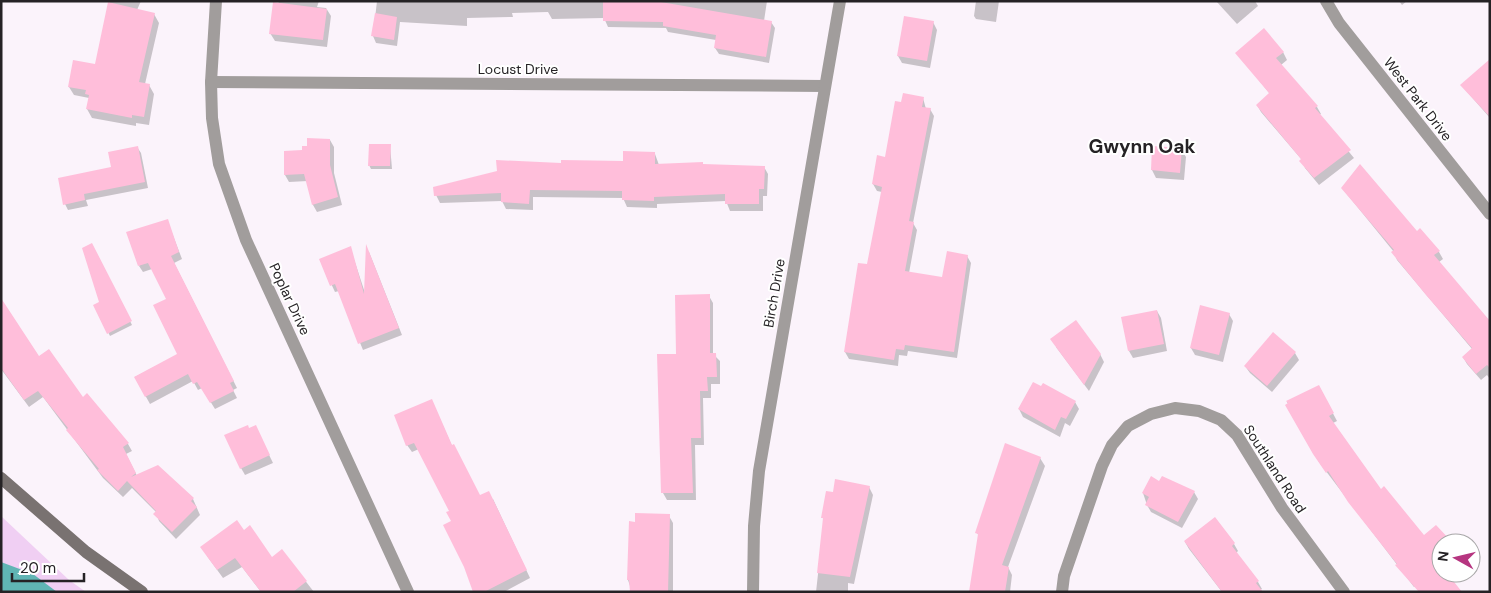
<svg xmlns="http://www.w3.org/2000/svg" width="1491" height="593" font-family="'DM Sans',sans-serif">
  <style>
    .green { fill: #f0cff3 }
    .water { fill: #60b5b4 }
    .shadow { fill: #0003 }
    .building { fill: #ffbeda }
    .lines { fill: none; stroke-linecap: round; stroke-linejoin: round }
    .street { stroke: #a19d9c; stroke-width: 12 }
    .secondary { stroke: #797271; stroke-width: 12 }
    .labels { text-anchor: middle; stroke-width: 4; stroke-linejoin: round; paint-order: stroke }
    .street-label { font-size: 14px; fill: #252225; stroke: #fff }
    .district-label { font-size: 19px; font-weight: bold; fill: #252225; stroke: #fff }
  </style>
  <rect width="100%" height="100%" fill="#fbf3fb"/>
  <polygon class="green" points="1,516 69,580 86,592 1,592"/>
  <polygon class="water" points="1,562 33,574 57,592 1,592"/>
  <g class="shadow">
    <polygon points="110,1 141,1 137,10 154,14 159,23 145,84 149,85 154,94 149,125 136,123 136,126 92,118 87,109 89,98 74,95 69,87 96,66"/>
    <polygon points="279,1 319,1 317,7 326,8 331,16 327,47 275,41 270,33"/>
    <polygon points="377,1 767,1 764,21 771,22 775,28 769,63 719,54 715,48 716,40 668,32 666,28 608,27 604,18 552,19 548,12 512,13 513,17 467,18 467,26 400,22 397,46 376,43 373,36"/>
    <polygon points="976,1 999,1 996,22 976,19 974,16"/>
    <polygon points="1216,1 1255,1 1258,6 1237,24"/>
    <polygon points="1399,1 1407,1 1402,5"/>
    <polygon points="933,22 937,30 930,68 902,63 898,56"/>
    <polygon points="1283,52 1287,60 1281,65 1317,107 1321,114 1319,115 1354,158 1319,185 1305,168 1302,160 1261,112 1257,105 1270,94 1237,53"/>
    <polygon points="1490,73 1490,118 1462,86"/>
    <polygon points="923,98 926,109 930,109 934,116 913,223 917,230 909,273 943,278 967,256 971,263 957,358 908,351 907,356 899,355 898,366 849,359 845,352 868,266 882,192 877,191 873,184 886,158 902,104"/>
    <polygon points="330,140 334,147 334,173 342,205 317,212 313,205 308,181 289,182 285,175 285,152 303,152"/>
    <polygon points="390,145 392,169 371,169 369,165"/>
    <polygon points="137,147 141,153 148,188 86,200 88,206 68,210 65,204"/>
    <polygon points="1154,147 1181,149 1186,157 1184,180 1156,178 1152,170"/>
    <polygon points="655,154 659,165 702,163 704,166 764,167 768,174 767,196 763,196 763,211 730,211 726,201 657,204 657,208 627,207 623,198 533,197 533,210 506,209 502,201 440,203 436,195 562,164 624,162"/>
    <polygon points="1342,188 1389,210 1439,252 1443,259 1439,262 1490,329 1490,379 1487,375 1481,380 1467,364 1463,357 1472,349 1397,260 1394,252"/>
    <polygon points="167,220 182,259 174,263 237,388 233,390 237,398 215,409 202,388 198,390 193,381 150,404 135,377 179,354 168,299 152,269 143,272 139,266"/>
    <polygon points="92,245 132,325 110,336 95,306 101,302"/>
    <polygon points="350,247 365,293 369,252 402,335 363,350 339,291 335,292 320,260"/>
    <polygon points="709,296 713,303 713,354 720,361 720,384 711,384 711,398 703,398 704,445 695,445 696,500 667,500 663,493 677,355"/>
    <polygon points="1,302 38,358 82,398 87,395 128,444 132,451 126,454 137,476 193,499 200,515 176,539 159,521 156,512 132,488 123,497 103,478 43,397 29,407 1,369"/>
    <polygon points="1157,311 1161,318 1167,351 1133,358 1129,351"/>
    <polygon points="1229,314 1233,321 1223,362 1195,355 1191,348"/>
    <polygon points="1273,334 1295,353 1299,360 1272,392 1250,373 1245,366"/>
    <polygon points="1056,347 1100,354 1104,362 1089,391"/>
    <polygon points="1319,387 1337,421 1333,423 1380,490 1424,537 1436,526 1451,543 1441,543 1439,564 1441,573 1446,573 1414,587 1319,462 1287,402"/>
    <polygon points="432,401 452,446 480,497 493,499 530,578 504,592 474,592 450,511 419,449 412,452 407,445"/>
    <polygon points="1075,402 1079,409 1070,426 1065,423 1060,437 1023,417 1019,409"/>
    <polygon points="259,434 273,463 245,475 241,468"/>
    <polygon points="1040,458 1045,466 1008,567 1012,575 1010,592 970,592 979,536 977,533"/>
    <polygon points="1160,483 1194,492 1198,499 1182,528 1151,512 1147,505 1143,493"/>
    <polygon points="869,487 873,495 854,584 848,583 848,592 816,592 824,520 822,517"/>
    <polygon points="669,516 673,523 673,592 632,592 628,580 630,523"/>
    <polygon points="1215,519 1234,544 1238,551 1236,553 1258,582 1262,589 1260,590 1222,592 1189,549 1185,542"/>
    <polygon points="244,531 272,559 282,551 314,592 261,592 242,567 223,578 207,556"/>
  </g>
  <g class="building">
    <polygon points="603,1 655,1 772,21 766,57 714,48 716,35 663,26 663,22 603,21"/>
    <polygon points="108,2 155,13 139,82 150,84 144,117 132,115 132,118 86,109 89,95 85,94 86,90 68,87 73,60 95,64"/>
    <polygon points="273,2 327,9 323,40 269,34"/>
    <polygon points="375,13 397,17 394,40 371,36"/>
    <polygon points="904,16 934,21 927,61 897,56"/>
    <polygon points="1264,28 1284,52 1276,58 1318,106 1315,108 1351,150 1314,178 1299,161 1301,159 1256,105 1269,93 1235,53"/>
    <polygon points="1490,59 1490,117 1460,85"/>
    <polygon points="903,93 924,97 922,107 931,108 909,221 914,222 905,271 942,277 947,251 968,255 954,352 905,345 904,350 896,349 894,360 844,352 858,263 867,264 882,187 872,184 877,155 885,157 895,101 901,102"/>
    <polygon points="307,138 330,139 330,165 338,197 312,205 304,174 284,175 284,151 302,150 302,146 307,146"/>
    <polygon points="369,144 391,144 390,166 368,166"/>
    <polygon points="138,146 145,182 84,194 85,200 63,205 58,178 111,167 108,152"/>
    <polygon points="1152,146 1182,148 1180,173 1151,170"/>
    <polygon points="623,151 655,152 655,164 703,162 703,164 765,166 764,189 759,189 759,204 725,204 725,194 654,197 654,201 622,200 622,191 530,190 529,204 501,202 501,193 434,196 433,187 497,171 496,160 561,163 561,160 623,161"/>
    <polygon points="1360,164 1417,231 1420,228 1440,251 1434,255 1490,321 1490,368 1487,365 1476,374 1462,357 1472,348 1426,295 1391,252 1394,250 1341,188"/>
    <polygon points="168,219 179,252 171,256 234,381 230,383 234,391 210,403 197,382 193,384 188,374 145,397 134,377 177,354 153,305 166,299 148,263 138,266 126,232"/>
    <polygon points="92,243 132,321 107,334 93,305 99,302 82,248"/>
    <polygon points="366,244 399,328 358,344 335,284 330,286 319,259 351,246 364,294"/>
    <polygon points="710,294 710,353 716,353 717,377 707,377 708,391 700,391 701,438 691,438 693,493 661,493 657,354 676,354 675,295"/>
    <polygon points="1,298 39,356 49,349 83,397 87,393 129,443 123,447 136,473 131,477 158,465 194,498 191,501 197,507 172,532 153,514 156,511 127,481 118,491 97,470 99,469 66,430 68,428 38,391 24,400 1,368"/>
    <polygon points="1200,305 1230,313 1219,355 1190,348"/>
    <polygon points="1157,310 1164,344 1128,351 1121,317"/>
    <polygon points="1076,320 1101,354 1084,385 1050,339"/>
    <polygon points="1273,332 1296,352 1267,386 1244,366"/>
    <polygon points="1033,382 1041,386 1043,383 1076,401 1066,419 1061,417 1055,430 1018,409"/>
    <polygon points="1319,385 1334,413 1329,416 1381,489 1384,486 1424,535 1436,525 1452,542 1441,543 1441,552 1435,557 1441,565 1441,573 1447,573 1462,592 1419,592 1395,565 1397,564 1348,502 1328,471 1326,473 1313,454 1285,405 1288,403 1286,401"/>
    <polygon points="432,399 452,445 454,444 480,495 489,491 527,570 484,592 473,592 464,567 443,525 451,521 446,512 449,511 414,443 406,446 394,415"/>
    <polygon points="248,425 249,428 256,425 270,455 240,469 224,435"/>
    <polygon points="1005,443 1041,457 1002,565 1009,567 1005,592 969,592 978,534 975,533"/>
    <polygon points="1151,476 1159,481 1162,476 1195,491 1178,522 1145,505 1149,497 1142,493"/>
    <polygon points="835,479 870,486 850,577 817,573 823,518 821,518 826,491 833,492"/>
    <polygon points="635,513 670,514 668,592 630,592 629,580 627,580 629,521 635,522"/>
    <polygon points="1215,517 1235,543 1232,546 1259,581 1256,583 1263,592 1222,592 1184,541"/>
    <polygon points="237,520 244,530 250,525 272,557 282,549 307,581 293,592 261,592 235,558 217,570 200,547"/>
  </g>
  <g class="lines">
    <g class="street">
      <polyline points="216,1 211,82 212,118 219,164 246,240 408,592"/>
      <polyline points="1326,1 1339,23 1490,214"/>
      <polyline points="211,82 825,86"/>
      <polyline points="753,592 754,526 759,471 840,1"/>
      <polyline points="1062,592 1064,576 1102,466 1112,445 1128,426 1151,414 1175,408 1199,411 1221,420 1237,435 1282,508 1344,592"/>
    </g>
    <polyline class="secondary" points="1,478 86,552 142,592"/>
  </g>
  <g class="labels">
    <g class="street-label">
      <text x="518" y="74">Locust Drive</text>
      <text transform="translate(1418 99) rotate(52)" y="5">West Park Drive</text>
      <text transform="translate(774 293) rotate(-80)" y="5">Birch Drive</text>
      <text transform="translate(290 299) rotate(65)" y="5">Poplar Drive</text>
      <text transform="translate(1275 469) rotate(57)" y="5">Southland Road</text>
    </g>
    <g class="district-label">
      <text x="1142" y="153">Gwynn Oak</text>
    </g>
  </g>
  <rect width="1491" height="593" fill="none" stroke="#252225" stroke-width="5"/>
  <g transform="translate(1456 558) rotate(278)"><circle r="24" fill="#ffffff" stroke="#a8a7a8"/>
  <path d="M0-4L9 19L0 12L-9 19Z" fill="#b63580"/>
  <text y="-8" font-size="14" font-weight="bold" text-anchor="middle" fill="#252225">N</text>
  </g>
  <path d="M12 573v8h72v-8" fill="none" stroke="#252225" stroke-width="2.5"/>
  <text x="20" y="573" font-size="15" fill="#252225" stroke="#ffffff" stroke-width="4" paint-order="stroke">20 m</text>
</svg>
